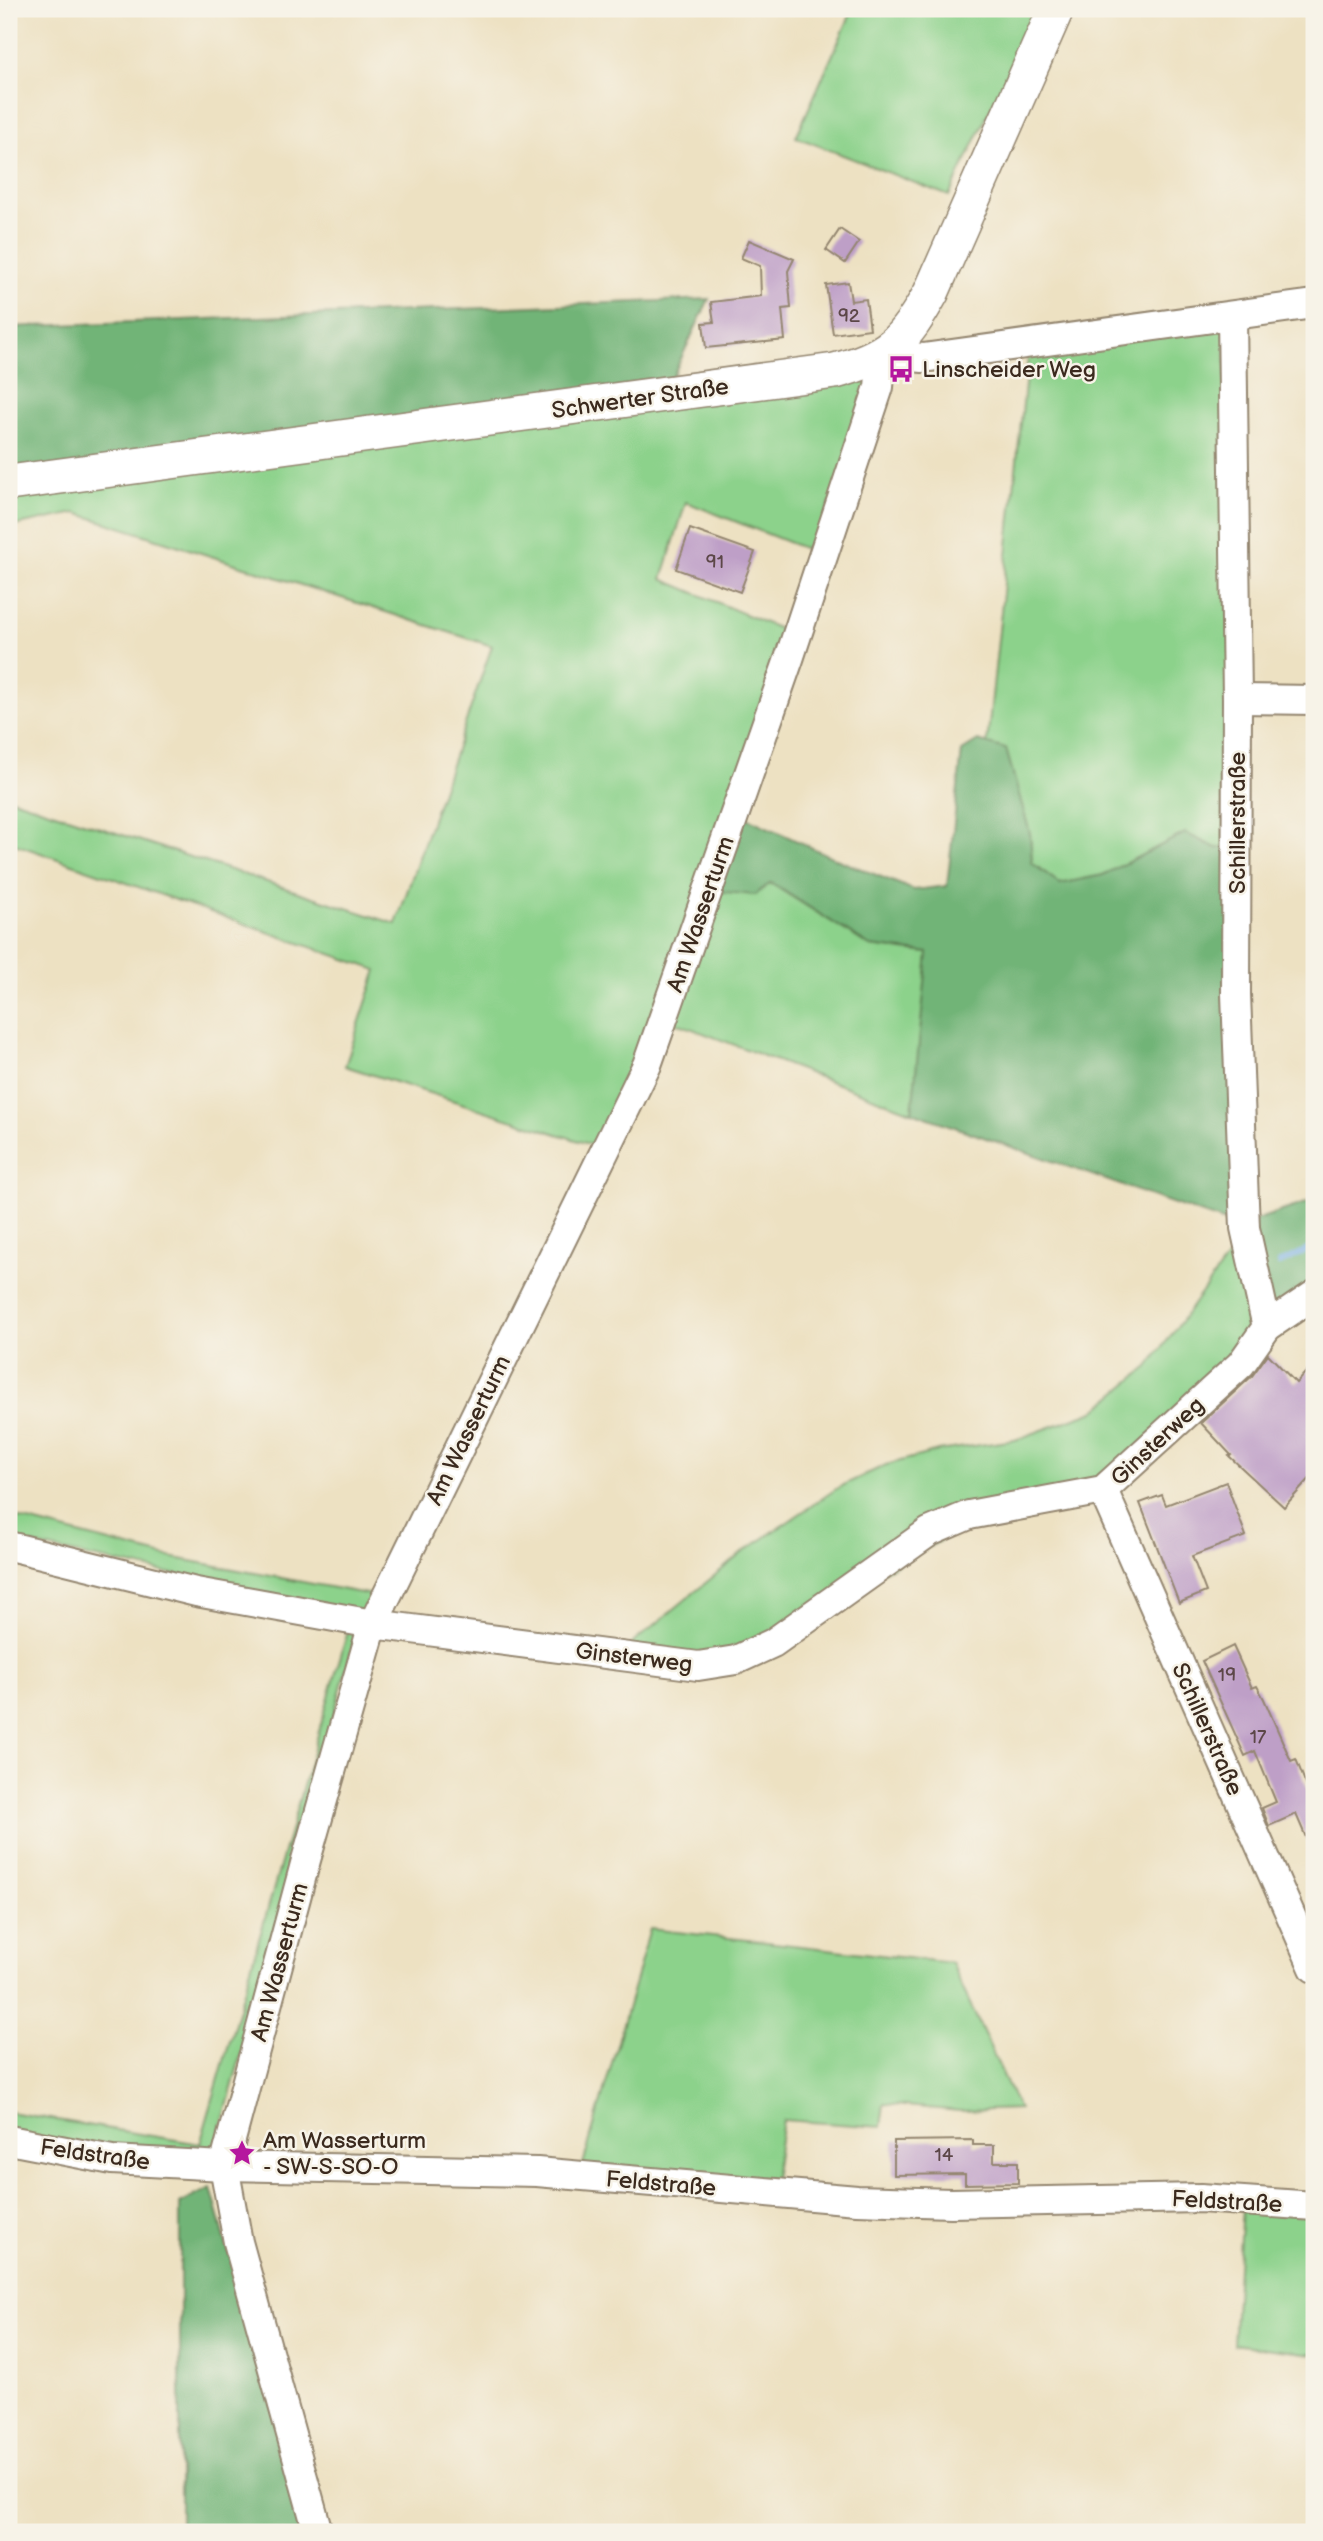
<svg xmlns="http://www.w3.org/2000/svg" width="1323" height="2541" font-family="'Balsamiq Sans',sans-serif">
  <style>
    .green { fill: #8cd28b; stroke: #647e54; stroke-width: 2 }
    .forest { fill: #71b477; stroke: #566f4a; stroke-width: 2 }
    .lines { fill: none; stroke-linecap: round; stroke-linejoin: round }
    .stream { stroke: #75ade4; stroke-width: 6 }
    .building { fill: #be9fc7 }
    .minor-casing { stroke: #948670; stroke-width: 32 }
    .major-casing { stroke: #948670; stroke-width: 38 }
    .minor { stroke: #fff; stroke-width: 28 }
    .major { stroke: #fff; stroke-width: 35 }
    .labels { text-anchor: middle; stroke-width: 5; stroke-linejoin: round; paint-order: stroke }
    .number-label { font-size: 19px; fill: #5c4748 }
    .poi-label { font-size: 23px; fill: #3b2a1e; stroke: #f7f3e8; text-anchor: start }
    .street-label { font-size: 23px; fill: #3b2a1e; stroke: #f7f3e8 }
  </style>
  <rect width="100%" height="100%" fill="#f7f3e8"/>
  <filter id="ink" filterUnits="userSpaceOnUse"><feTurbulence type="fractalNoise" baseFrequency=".0143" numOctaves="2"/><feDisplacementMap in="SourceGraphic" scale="14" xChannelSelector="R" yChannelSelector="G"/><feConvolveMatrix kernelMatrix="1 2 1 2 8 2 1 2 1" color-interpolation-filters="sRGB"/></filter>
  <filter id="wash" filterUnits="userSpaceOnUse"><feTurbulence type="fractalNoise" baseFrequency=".00686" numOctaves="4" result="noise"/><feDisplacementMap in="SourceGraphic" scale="28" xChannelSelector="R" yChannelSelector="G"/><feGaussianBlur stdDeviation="1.57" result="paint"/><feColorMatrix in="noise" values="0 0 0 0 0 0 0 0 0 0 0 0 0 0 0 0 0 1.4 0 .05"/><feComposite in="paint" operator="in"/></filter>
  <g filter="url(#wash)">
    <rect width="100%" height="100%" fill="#ede1c2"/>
    <g class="green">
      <polygon points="853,9 1038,9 949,196 796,137"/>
      <polygon points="1225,322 1234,848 1216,848 1185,833 1103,875 1060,884 1032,863 1030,833 987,744 1029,347"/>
      <polygon points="875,373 813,552 686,502 662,579 787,632 682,948 601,1148 345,1066 377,970 9,842 9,798 396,924 492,646 76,513 9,527 9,489"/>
      <polygon points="770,883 870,946 929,953 912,1112 666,1019 714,891"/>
      <polygon points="1242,1234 1262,1329 1099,1485 1013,1501 729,1656 623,1651 742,1553 839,1487 886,1465 938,1451 1015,1440 1094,1411 1148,1367 1227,1258"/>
      <polygon points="9,1516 164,1556 382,1597 367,1614 9,1540"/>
      <polygon points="349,1627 356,1633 214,2154 111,2153 9,2134 9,2112 200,2144"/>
      <polygon points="650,1929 951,1963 1019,2109 960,2111 884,2104 881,2127 783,2120 773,2185 582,2168"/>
      <polygon points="1242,2207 1314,2214 1314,2354 1233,2344"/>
    </g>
    <g class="forest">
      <polygon points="709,299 669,384 9,476 9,327"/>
      <polygon points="978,741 1006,749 1030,833 1032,863 1060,884 1103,875 1185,833 1216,848 1234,848 1240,1227 912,1112 928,953 870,946 771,883 754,895 714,891 741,815 836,859 914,890 947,886 962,751"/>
      <polygon points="1314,1200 1314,1290 1271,1319 1250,1222"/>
      <polygon points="211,2188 307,2532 180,2532 180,2203"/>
    </g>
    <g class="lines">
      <polyline class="stream" points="1280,1263 1314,1247"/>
    </g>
    <g id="blocks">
      <g class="building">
        <polygon points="840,229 859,242 845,263 826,250"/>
        <polygon points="749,240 794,259 788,271 791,308 782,309 785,340 706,348 703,323 714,322 711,302 761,296 760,266 741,258"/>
        <polygon points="848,282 851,301 866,299 870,329 833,334 826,285"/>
        <polygon points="690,529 755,552 740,592 676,569"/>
        <polygon points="1268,1354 1296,1383 1314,1363 1314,1474 1284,1507 1229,1456 1231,1455 1201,1423 1252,1376"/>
        <polygon points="1226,1482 1246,1536 1192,1556 1206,1592 1179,1603 1140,1503 1162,1495 1166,1505"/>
        <polygon points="1233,1646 1252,1688 1257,1686 1264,1699 1291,1761 1296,1759 1314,1805 1314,1856 1296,1814 1269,1826 1262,1808 1276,1802 1255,1751 1245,1756 1202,1661"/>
        <polygon points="973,2140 973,2145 994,2145 994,2162 1018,2162 1018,2183 965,2184 965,2174 894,2175 894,2141"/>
      </g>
    </g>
  </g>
  <g filter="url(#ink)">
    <use href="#blocks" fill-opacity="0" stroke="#948670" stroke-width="2"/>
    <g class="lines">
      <defs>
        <g id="minor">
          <polyline points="1232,316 1237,699 1236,994 1245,1228 1267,1327"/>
          <polyline points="1237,699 1314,700"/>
          <polyline points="1103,1490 1314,1968"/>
          <polyline points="9,1546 196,1592 373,1624 698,1666 736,1660 773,1643 929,1532 969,1515 1103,1490 1241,1364 1267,1327 1314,1295"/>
          <polyline points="9,2140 112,2160 224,2166 537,2172 857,2200 951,2203 1201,2198 1314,2206"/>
          <polyline points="318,2532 238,2242 224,2166 306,1860 373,1624 647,1065 789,659 879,387 882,354 923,358 1314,304"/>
        </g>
        <path id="major" d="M 9,483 L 835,371 C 889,357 904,341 931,293 L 1056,9"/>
      </defs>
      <use href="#minor" class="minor-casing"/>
      <use href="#major" class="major-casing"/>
      <use href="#minor" class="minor"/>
      <use href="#major" class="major"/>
    </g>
  </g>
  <defs>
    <symbol id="bus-bare" viewBox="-9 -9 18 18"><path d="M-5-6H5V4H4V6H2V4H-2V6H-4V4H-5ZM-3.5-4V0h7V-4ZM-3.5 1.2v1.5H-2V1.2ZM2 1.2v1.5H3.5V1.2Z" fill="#b5179e" stroke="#f7f3e8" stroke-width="2.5" paint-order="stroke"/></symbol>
    <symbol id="sight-bare" viewBox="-9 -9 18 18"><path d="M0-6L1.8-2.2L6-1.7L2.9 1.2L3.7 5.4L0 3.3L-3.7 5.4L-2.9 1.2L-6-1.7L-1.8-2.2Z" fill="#b5179e" stroke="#f7f3e8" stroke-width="2.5" paint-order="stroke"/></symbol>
  </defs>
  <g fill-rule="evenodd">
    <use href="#bus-bare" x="882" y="350" width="38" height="38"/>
    <use href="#sight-bare" x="223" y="2134" width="38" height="38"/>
  </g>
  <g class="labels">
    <g class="number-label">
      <text x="849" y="322">92</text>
      <text x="715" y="568">91</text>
      <text x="1227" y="1681">19</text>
      <text x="1258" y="1743">17</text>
      <text x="944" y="2161">14</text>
    </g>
    <g class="poi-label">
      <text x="922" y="377">Linscheider Weg</text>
      <text x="263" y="2148">Am Wasserturm<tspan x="263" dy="26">- SW-S-SO-O</tspan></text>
    </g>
    <g class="street-label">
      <text transform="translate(640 398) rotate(-8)" y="8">Schwerter Straße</text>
      <text transform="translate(1237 823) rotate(-90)" y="8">Schillerstraße</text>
      <text transform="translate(700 914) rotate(-71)" y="8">Am Wasserturm</text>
      <text transform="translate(468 1430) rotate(-64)" y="8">Am Wasserturm</text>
      <text transform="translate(1157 1441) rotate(-43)" y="8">Ginsterweg</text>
      <text transform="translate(634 1657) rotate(7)" y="8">Ginsterweg</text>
      <text transform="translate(1208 1729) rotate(66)" y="8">Schillerstraße</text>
      <text transform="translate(279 1962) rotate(-75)" y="8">Am Wasserturm</text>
      <text transform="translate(95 2154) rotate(8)" y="8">Feldstraße</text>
      <text transform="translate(661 2183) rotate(5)" y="8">Feldstraße</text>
      <text transform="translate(1227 2201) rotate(3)" y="8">Feldstraße</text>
    </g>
  </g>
  <rect width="1323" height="2541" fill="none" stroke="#f7f3e8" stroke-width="35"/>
</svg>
